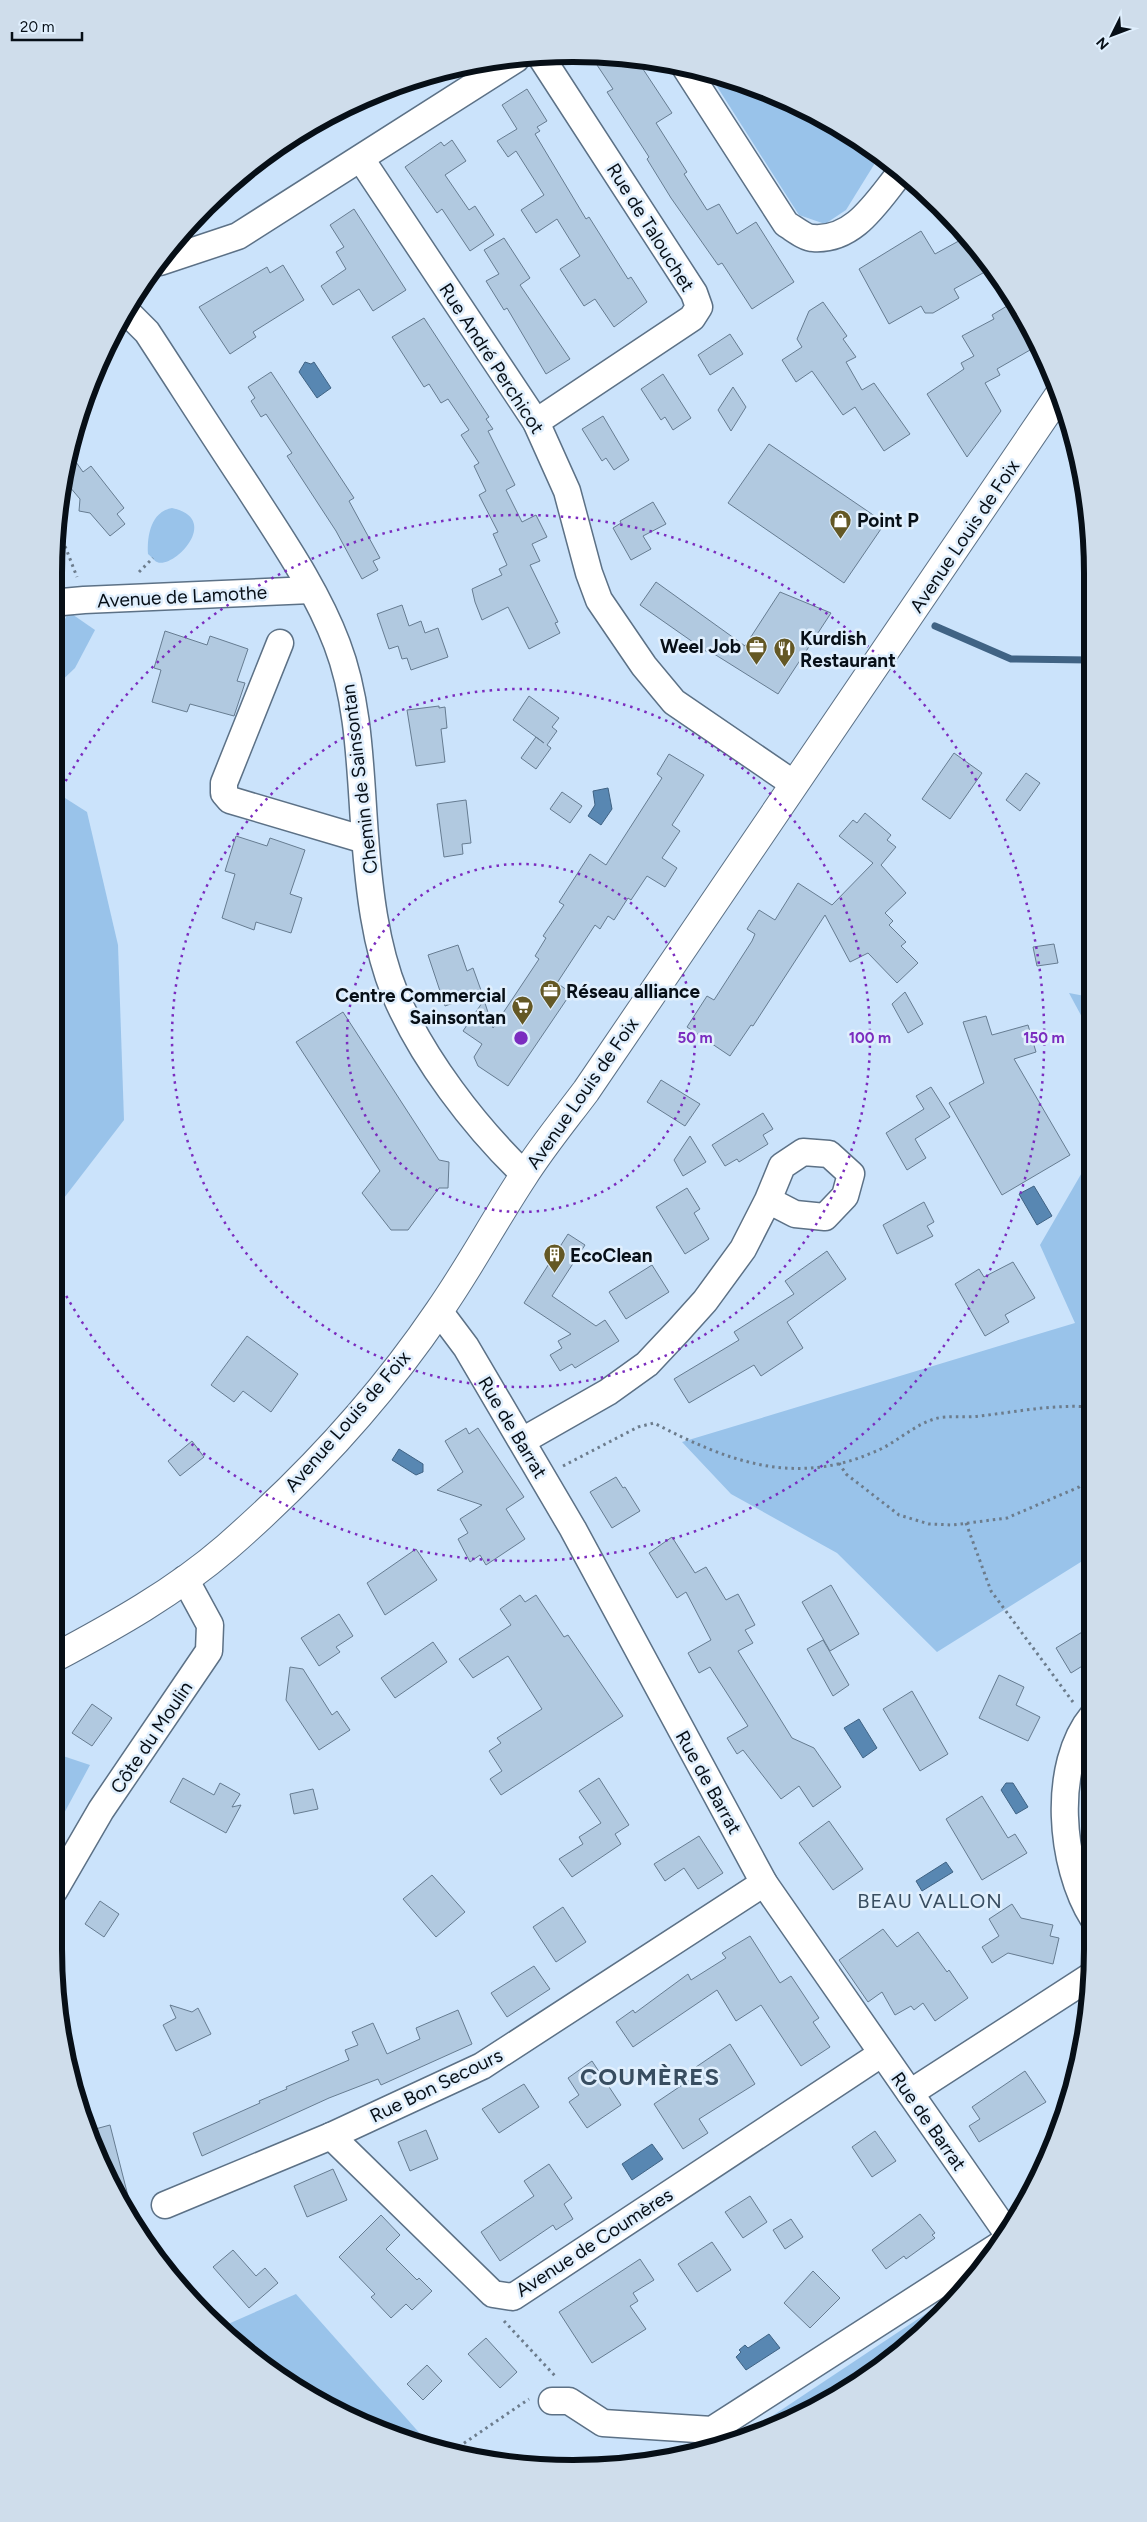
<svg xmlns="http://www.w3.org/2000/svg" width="1147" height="2522" font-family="Figtree,sans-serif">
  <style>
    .green { fill: #99c3ea }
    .water { fill: #5887b2; stroke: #406384 }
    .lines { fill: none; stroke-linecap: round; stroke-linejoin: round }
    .stream { stroke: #406384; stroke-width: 7 }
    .building { fill: #b1c9e0; stroke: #667c91 }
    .street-casing { stroke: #5c7186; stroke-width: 29 }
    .primary-casing { stroke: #5c7186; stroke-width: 30 }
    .path { stroke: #6c7c8c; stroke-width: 3; stroke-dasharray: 2.5 4; stroke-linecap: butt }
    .street { stroke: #fff; stroke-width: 26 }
    .primary { stroke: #fff; stroke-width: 28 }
    .ring { fill: none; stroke: #7b2cbf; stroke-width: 2.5; stroke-dasharray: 2.5 5 }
    .labels { text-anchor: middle; stroke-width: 5; stroke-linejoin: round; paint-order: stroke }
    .street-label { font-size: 19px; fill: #070f17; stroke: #e0effd }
    .poi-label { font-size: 19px; font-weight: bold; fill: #070f17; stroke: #e0effd; text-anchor: start }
    .neighbourhood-label { font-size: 20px; letter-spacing: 1px; fill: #384d60; stroke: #e0effd }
    .district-label { font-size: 24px; font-weight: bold; letter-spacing: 1px; fill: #384d60; stroke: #e0effd }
    .rim { fill: none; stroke: #070f17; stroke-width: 6 }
    .centre { fill: #7b2cbf; stroke: #e0effd; stroke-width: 2.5 }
    .ring-label { font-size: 15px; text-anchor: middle; font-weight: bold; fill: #7b2cbf; stroke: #e0effd; stroke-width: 5; stroke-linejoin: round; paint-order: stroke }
  </style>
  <rect width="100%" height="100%" fill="#cbe3fb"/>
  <g class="green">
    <polygon points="709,74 772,93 880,155 846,210 825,224 799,215"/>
    <path d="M 172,508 C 223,519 173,570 157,562 C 154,561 151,556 148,554 C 147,535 151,512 172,508 Z"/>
    <polygon points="69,612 95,630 75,668 54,688 54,638"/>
    <polygon points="54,791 87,812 118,945 124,1120 54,1211"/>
    <polygon points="1069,993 1090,997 1090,1032"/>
    <polygon points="1091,1157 1092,1555 937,1652 837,1553 731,1494 682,1442 1075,1323 1040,1245"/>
    <polygon points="54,1753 90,1765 54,1832"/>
    <polygon points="969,2285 890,2361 833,2399 733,2442"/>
    <polygon points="296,2294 431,2446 431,2447 406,2441 314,2399 231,2339 219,2328"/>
  </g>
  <g class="water">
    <polygon points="305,362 311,364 314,362 331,388 317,398 299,372"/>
    <polygon points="608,788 612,809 601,825 588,816 595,805 593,791"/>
    <polygon points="1034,1186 1052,1216 1037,1225 1019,1194"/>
    <polygon points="399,1449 423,1464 423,1472 416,1475 392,1460"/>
    <polygon points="859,1719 877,1748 863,1758 844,1728"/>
    <polygon points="1006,1783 1013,1783 1028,1807 1016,1814 1001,1790"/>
    <polygon points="946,1862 953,1872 922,1891 916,1881"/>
    <polygon points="652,2144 663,2159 632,2180 622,2164"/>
    <polygon points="769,2334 780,2348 746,2370 736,2357 741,2352 739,2350 745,2345 748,2348"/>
  </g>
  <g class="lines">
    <polyline class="stream" points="935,626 1011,659 1089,660"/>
  </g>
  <g class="building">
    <polygon points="591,56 637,60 672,113 656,123 687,172 684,174 707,210 719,204 737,234 756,222 794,282 752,309 722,263 718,265 671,198 647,159 649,157 607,92 613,89"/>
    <polygon points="527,89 547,121 537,127 540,131 535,134 586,219 589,217 628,279 631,277 647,302 614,327 595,299 584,306 560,269 580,256 557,219 536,233 521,210 544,195 516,151 508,157 497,141 517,129 502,105"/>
    <polygon points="452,140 466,161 445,175 469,210 475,206 494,235 470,251 442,209 437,213 405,167 441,142 444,146"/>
    <polygon points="354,209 406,290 373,311 359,289 333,305 321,286 346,269 336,252 344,247 330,225"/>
    <polygon points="921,231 935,254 966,237 986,257 992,268 954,289 959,298 933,313 925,313 921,306 889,324 859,269"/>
    <polygon points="504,238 530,278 520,285 570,359 546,374 507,308 504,310 486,281 499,274 484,250"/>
    <polygon points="283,265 304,300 253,332 256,337 230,354 199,307 267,267 270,273"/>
    <polygon points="823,302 847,336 843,339 856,357 846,362 862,390 874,383 910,434 884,451 855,407 843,415 812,371 796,382 782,360 802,347 797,339 809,311"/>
    <polygon points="1012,303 1037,346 997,369 1000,375 985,383 1001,411 967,457 927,394 964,369 961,363 974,356 962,336 994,319 992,315"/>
    <polygon points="424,318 489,417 486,419 493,429 488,431 515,485 506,490 522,522 536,515 547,537 532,544 540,561 530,565 558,622 555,623 560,633 529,649 508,607 482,620 475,602 472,589 502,575 499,569 507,565 493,534 498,532 479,495 486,491 474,466 479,463 461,435 469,430 448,399 441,403 429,384 424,387 392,337"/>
    <polygon points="730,334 743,354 710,375 698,355"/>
    <polygon points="271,372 354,498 349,501 380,558 373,561 378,570 362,579 336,531 287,456 292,453 266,414 261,417 251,401 255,398 248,387"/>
    <polygon points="663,374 691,418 673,430 665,417 661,420 641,389"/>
    <polygon points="733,387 746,407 731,431 718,410"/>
    <polygon points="603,416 629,460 614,470 606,458 602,461 582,429"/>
    <polygon points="769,444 885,523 844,583 728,503"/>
    <polygon points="76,462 83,472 91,466 124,508 117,514 125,524 110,536 90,513 79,511 80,499 63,479 64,471"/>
    <polygon points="653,502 666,524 643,536 651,549 631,560 613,528 621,523 620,521"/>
    <polygon points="656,582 745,646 780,592 831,613 778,694 711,652 710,654 640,605"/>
    <polygon points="402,605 409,626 421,621 425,633 438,628 448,657 411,670 407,658 402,659 398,646 389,649 377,614"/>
    <polygon points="165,631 207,645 210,636 248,649 237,681 245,683 234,716 190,704 187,712 152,702 161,670 154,668"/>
    <polygon points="529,696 559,718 552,727 557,731 547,745 551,748 536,769 521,758 536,737 544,743 513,720"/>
    <polygon points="439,706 439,708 445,707 447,728 441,729 445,762 416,766 407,710"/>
    <polygon points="954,753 982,773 950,819 922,799"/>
    <polygon points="669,754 704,775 672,825 680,831 662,858 677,868 665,887 647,876 631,900 628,898 614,920 608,916 600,929 595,925 557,983 571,993 508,1086 478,1066 474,1057 482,1044 463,1031 484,1000 493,1028 539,959 535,956 546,938 543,936 564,905 559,902 590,854 606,865 662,778 657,774"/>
    <polygon points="1026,773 1040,783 1020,811 1006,800"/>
    <polygon points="562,792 582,806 570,823 550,809"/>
    <polygon points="466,800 471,843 462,844 463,854 444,857 437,804"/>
    <polygon points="865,813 891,835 887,840 896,847 881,865 906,893 885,913 893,921 889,925 906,942 901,946 918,963 897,983 868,953 850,962 825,915 753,1026 751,1025 730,1056 687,1027 707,996 714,1000 752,941 755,934 747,929 759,910 775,920 798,883 832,905 873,863 839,836 853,820 857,823"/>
    <polygon points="236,836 267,846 270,838 305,850 290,894 302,898 291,933 256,922 254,930 222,918 235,874 225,871"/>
    <polygon points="1054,944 1058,963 1037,966 1033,947"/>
    <polygon points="458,945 467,971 473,968 482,993 445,1006 428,955"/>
    <polygon points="905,992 923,1024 908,1033 892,1004"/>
    <polygon points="343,1012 439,1160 449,1162 448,1188 439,1188 408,1230 391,1230 362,1193 380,1171 296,1042"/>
    <polygon points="986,1016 992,1035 1028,1025 1036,1052 1014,1059 1070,1155 1002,1195 949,1103 984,1083 963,1022"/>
    <polygon points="661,1080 700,1104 685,1126 647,1102"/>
    <polygon points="931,1087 950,1117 915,1139 926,1158 907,1170 886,1133 924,1109 916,1096"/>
    <polygon points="763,1113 773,1129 763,1135 768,1144 739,1162 737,1159 725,1166 712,1145"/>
    <polygon points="690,1136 706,1162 683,1176 674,1160"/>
    <polygon points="687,1188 700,1209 694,1213 709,1239 685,1254 656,1207"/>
    <polygon points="924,1202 934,1222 927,1226 933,1236 897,1254 883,1225"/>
    <polygon points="568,1234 585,1245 552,1296 596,1326 605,1320 619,1341 575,1368 572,1364 560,1371 550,1355 562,1348 558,1341 571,1334 524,1303"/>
    <polygon points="827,1251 846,1279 787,1322 803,1348 761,1376 754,1365 689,1403 674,1379 739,1340 734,1332 794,1294 785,1281"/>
    <polygon points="1013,1262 1035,1298 1005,1315 1009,1322 985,1336 955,1284 979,1269 984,1277"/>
    <polygon points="652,1265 669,1292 626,1319 609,1292"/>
    <polygon points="247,1336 298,1374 271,1412 243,1391 234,1402 211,1385"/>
    <polygon points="466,1428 469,1434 478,1428 524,1497 506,1509 525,1539 486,1565 480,1555 470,1562 458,1539 468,1533 460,1519 482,1505 437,1490 463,1472 445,1441"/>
    <polygon points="192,1441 204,1457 180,1476 168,1461"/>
    <polygon points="616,1477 623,1488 625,1487 640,1511 612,1528 590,1492"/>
    <polygon points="672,1537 695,1573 706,1567 726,1600 738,1594 755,1625 745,1630 753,1643 738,1651 792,1738 814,1748 841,1787 813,1807 799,1786 781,1799 743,1750 737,1754 727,1738 748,1726 710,1667 699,1673 688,1653 711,1640 686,1592 677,1598 649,1553"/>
    <polygon points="416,1549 437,1580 385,1615 367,1583"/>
    <polygon points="831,1585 859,1634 830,1651 802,1602"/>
    <polygon points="520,1595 525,1602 536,1595 564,1637 568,1635 623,1716 501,1795 490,1779 502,1771 489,1751 501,1743 497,1738 542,1709 508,1656 473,1678 459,1659 511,1625 500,1609"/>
    <polygon points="339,1614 353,1636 336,1647 340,1652 319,1666 301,1638"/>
    <polygon points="1092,1626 1092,1660 1071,1673 1056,1648"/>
    <polygon points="823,1640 849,1685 833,1696 807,1649"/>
    <polygon points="433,1642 447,1662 395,1698 381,1678"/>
    <polygon points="290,1667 303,1669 332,1715 337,1711 350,1730 319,1750 286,1700"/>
    <polygon points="999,1675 1024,1687 1016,1705 1040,1717 1028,1741 979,1718"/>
    <polygon points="912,1691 948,1754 920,1771 883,1709"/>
    <polygon points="92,1704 112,1718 92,1746 72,1733"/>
    <polygon points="183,1778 214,1795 220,1783 240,1794 232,1807 241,1805 226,1833 170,1802"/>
    <polygon points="599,1778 629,1825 615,1834 621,1844 572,1877 559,1859 583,1844 579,1837 601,1823 579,1791"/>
    <polygon points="313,1789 318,1809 294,1814 290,1794"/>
    <polygon points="982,1796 1008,1838 1015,1834 1027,1853 982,1880 946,1819"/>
    <polygon points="829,1821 863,1869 833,1890 799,1843"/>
    <polygon points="699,1836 723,1873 698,1889 684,1868 665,1881 654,1864"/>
    <polygon points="432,1875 465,1912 436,1937 403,1899"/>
    <polygon points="100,1901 119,1914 104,1937 85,1924"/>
    <polygon points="1012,1904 1021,1918 1053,1925 1050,1936 1059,1938 1053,1964 1008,1953 992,1963 982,1947 999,1936 989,1919"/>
    <polygon points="563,1907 586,1942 556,1962 533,1927"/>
    <polygon points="883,1929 897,1947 918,1932 947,1972 949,1970 968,1998 935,2021 923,2003 914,2010 911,2006 895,2015 882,1992 868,2002 839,1960"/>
    <polygon points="750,1936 780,1983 791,1976 819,2018 813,2022 830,2047 801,2066 761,2005 736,2021 717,1990 633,2047 616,2022 633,2010 635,2013 688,1974 691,1980 726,1958 722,1953"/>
    <polygon points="534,1966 550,1989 507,2017 491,1993"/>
    <polygon points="170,2005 192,2012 198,2008 211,2034 176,2051 163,2025 176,2018"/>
    <polygon points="458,2010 472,2044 381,2085 378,2079 329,2098 202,2156 193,2133 260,2103 259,2101 287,2089 286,2087 349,2060 345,2050 358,2045 352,2032 373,2023 387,2054 420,2039 416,2028"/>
    <polygon points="730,2044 755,2084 699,2119 708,2133 683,2149 654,2104 700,2073 696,2067"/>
    <polygon points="592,2061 621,2105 587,2128 569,2102 579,2095 568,2078"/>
    <polygon points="1025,2071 1046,2102 979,2142 969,2126 980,2119 972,2107"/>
    <polygon points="524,2084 539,2107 499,2133 482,2109"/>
    <polygon points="110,2125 128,2196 119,2199 88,2131"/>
    <polygon points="426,2130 438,2159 410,2171 398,2142"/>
    <polygon points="875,2131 896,2161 872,2177 852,2147"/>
    <polygon points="549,2164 572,2198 564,2204 573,2219 556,2230 553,2225 500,2261 481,2232 534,2196 524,2181"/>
    <polygon points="333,2169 347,2200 307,2217 294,2186"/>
    <polygon points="750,2196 767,2222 743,2238 725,2212"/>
    <polygon points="920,2214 935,2233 932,2235 935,2238 906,2259 904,2256 886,2269 872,2250"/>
    <polygon points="381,2215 400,2235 386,2249 417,2280 419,2278 432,2291 412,2310 406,2304 391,2318 371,2297 375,2294 339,2257"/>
    <polygon points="791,2219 803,2237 785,2249 773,2230"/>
    <polygon points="712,2242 731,2270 697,2292 678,2264"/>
    <polygon points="233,2250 256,2276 265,2268 278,2283 249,2308 213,2267"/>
    <polygon points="640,2259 654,2280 633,2293 638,2301 630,2306 646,2329 592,2363 559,2312"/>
    <polygon points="813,2271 840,2298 810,2328 784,2303"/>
    <polygon points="486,2338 517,2372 500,2388 468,2354"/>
    <polygon points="427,2365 442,2381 423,2400 407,2384"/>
  </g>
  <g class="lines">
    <defs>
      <g id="street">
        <path d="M 685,67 L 786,224 C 793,228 805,238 813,238 C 855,241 877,201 901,172"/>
        <polyline points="361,159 536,422 567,491 589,573 599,600 644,666 674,702 794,784"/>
        <polyline points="160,262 238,236 516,59"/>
        <path d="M 127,312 L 147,332 C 181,384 214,436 248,487 C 280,537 316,588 337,644 C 360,704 360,772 365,836 C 369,888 375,945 395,994 C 422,1058 474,1126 524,1174"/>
        <polyline points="536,422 692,318 699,307 694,293 541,57"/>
        <polyline points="54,606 62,602 84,600 311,590"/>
        <polyline points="280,643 224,783 224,793 230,800 365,840"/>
        <polyline points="439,1311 466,1347 573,1529 764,1883 1003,2227 1007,2235"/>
        <polyline points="522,1441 608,1392 647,1364 678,1331 705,1301 743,1249 768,1200 782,1166 803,1152 829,1154 851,1174 845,1196 825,1217 795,1214 768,1200"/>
        <path d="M 1093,1715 C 1051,1765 1060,1866 1093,1918"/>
        <polyline points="54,1891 101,1810 209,1651 210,1625 185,1579"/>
        <polyline points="910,2093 1091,1976"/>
        <polyline points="331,2136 493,2294 513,2297 881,2054"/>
        <polyline points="165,2205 331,2136 482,2066 764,1883"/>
        <polyline points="552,2401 569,2401 603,2423 712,2430 1000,2245"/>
      </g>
      <path id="primary" d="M 54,1658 C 114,1626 175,1592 227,1547 C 306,1478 380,1398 439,1311 C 469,1268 494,1221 523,1177 C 542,1147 565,1119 586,1091 L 1059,395"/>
    </defs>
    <use href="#street" class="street-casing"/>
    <use href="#primary" class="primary-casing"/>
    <g class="path">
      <polyline points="58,528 77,577"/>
      <polyline points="139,572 153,558"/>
      <polyline points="839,1463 846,1474 899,1515 929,1524 953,1525 1007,1518 1079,1487 1092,1474"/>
      <path d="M 563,1466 L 638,1427 L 654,1423 C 727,1461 794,1487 874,1452 C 895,1444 912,1426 934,1419 C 947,1415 965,1418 979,1416 C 1017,1412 1053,1404 1092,1407"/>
      <polyline points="966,1523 991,1591 1073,1702"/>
      <polyline points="504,2321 556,2377"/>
      <polyline points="440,2450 454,2450 529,2399"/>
    </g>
    <use href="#street" class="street"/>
    <use href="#primary" class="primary"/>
  </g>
  <g class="ring">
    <circle cx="521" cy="1038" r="174"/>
    <circle cx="521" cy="1038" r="349"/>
    <path d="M55 801A523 523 0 1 1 55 1275"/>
  </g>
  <defs>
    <symbol id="shop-pin" viewBox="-11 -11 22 30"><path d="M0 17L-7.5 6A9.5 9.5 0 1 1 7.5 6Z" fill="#645825" stroke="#e0effd"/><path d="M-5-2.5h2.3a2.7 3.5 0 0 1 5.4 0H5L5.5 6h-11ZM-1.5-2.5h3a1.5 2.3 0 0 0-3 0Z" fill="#fff"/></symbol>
    <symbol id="office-pin" viewBox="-11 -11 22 30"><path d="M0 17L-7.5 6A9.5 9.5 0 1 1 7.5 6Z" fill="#645825" stroke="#e0effd"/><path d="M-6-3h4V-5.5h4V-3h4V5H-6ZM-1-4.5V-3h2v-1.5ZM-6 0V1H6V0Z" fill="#fff"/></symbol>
    <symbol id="restaurant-pin" viewBox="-11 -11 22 30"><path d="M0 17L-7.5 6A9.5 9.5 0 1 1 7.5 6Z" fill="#645825" stroke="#e0effd"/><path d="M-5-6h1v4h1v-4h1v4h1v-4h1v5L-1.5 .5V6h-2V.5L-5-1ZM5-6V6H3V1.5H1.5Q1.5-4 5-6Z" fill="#fff"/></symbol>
    <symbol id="supermarket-pin" viewBox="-11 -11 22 30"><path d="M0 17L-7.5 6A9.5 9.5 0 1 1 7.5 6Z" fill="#645825" stroke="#e0effd"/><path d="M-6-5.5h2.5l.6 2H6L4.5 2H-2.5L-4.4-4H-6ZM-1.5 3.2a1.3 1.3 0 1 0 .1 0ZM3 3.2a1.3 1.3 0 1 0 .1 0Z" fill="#fff"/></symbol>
    <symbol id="building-pin" viewBox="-11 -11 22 30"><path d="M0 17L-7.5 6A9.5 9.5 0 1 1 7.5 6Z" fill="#645825" stroke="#e0effd"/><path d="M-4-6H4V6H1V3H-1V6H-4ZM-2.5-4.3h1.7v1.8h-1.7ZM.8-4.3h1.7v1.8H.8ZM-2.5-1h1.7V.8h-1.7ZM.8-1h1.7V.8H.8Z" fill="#fff"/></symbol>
  </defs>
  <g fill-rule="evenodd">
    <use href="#shop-pin" x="828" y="508" width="25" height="34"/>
    <use href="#office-pin" x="744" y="634" width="25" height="34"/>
    <use href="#restaurant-pin" x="772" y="636" width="25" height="34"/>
    <use href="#office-pin" x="538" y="978" width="25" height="34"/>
    <use href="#supermarket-pin" x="510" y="994" width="25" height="34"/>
    <use href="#building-pin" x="542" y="1242" width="25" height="34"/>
  </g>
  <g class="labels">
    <g class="street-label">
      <text transform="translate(651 227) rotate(58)" y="7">Rue de Talouchet</text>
      <text transform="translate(492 358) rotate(57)" y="7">Rue André Perchicot</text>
      <text transform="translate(964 536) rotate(-56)" y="7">Avenue Louis de Foix</text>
      <text transform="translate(182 596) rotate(-3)" y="7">Avenue de Lamothe</text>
      <text transform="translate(359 779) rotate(-97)" y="7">Chemin de Sainsontan</text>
      <text transform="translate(582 1093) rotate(-55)" y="7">Avenue Louis de Foix</text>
      <text transform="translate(347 1421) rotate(-49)" y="7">Avenue Louis de Foix</text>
      <text transform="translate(513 1427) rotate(59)" y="7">Rue de Barrat</text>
      <text transform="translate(151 1737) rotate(-56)" y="7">Côte du Moulin</text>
      <text transform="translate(709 1782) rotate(61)" y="7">Rue de Barrat</text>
      <text transform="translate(436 2085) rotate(-26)" y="7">Rue Bon Secours</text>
      <text transform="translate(929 2121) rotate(55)" y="7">Rue de Barrat</text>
      <text transform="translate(594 2242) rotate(-33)" y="7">Avenue de Coumères</text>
    </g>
    <g class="poi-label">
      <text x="857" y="527">Point P</text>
      <text x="800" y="645">Kurdish<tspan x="800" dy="22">Restaurant</tspan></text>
      <text x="741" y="653" text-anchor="end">Weel Job</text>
      <text x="566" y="998">Réseau alliance</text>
      <text x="506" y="1002" text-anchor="end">Centre Commercial<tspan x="506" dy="22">Sainsontan</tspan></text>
      <text x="570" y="1262">EcoClean</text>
    </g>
    <g class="neighbourhood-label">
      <text x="930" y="1908">BEAU VALLON</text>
    </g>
    <g class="district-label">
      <text x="650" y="2085">COUMÈRES</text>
    </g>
  </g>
  <path d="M0 0H1147V2522H0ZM573 62H573A511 511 0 0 1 1084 573V1949A511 511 0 0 1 573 2460H573A511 511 0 0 1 62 1949V573A511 511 0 0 1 573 62Z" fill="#cfddeb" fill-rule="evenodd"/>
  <path class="rim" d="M573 62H573A511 511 0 0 1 1084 573V1949A511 511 0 0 1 573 2460H573A511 511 0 0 1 62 1949V573A511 511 0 0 1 573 62Z"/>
  <circle cx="521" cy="1038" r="8" class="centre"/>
  <g class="ring-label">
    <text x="695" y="1043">50 m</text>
    <text x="870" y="1043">100 m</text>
    <text x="1044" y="1043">150 m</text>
  </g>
  <g transform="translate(1112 35) rotate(228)" stroke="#e0effd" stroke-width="4" paint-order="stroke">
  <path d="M0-4L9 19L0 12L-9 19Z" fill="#070f17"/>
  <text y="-8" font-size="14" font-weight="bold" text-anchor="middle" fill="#070f17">N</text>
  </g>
  <path d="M12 32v8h70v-8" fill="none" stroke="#070f17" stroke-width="2.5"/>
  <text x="20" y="32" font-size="15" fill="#070f17" stroke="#e0effd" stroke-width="4" paint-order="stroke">20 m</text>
</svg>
